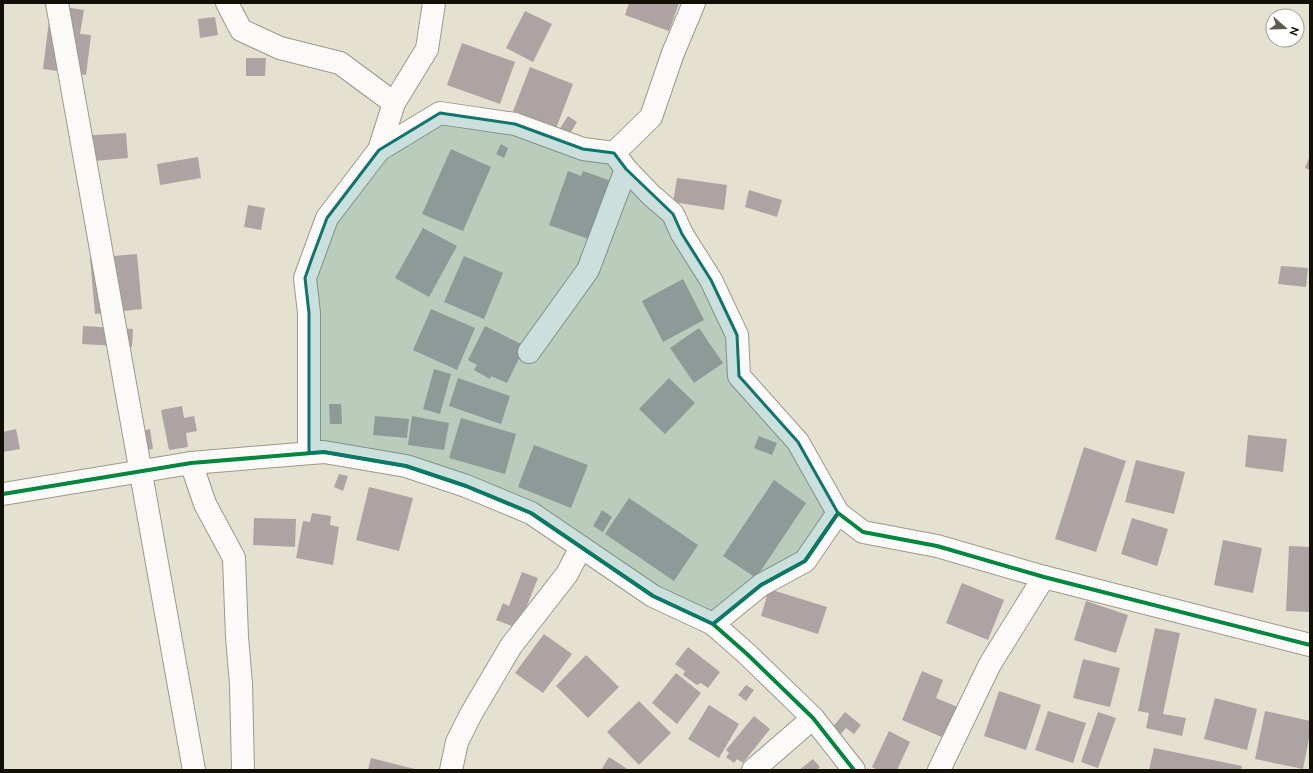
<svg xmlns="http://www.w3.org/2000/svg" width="1313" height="773" font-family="Raleway,sans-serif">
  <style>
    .building { fill: #ada3a3 }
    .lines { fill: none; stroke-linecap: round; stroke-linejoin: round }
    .street-casing { stroke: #9c998c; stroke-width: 24 }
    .highway-casing { stroke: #9c998c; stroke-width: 24 }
    .street { stroke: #fbfaf8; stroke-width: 22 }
    .highway { stroke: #fbfaf8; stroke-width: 22 }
    .cycleway-casing { stroke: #fff; stroke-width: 6 }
    .cycleway { stroke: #00873e; stroke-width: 4 }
    .marked { fill: #0f766e; fill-opacity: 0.2; stroke: #0f766e; stroke-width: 3; stroke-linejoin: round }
  </style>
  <rect width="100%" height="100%" fill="#e5e1d0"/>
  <g class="building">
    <polygon points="629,3 679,3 669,31 625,15"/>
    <polygon points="51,5 84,10 80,34 91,35 86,75 43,69"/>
    <polygon points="525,11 552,24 533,62 506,48"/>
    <polygon points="215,17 218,35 200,38 198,19"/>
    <polygon points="462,43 515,62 500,104 447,85"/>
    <polygon points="246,58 266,58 265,76 246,76"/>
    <polygon points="530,67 573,84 555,131 512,114"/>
    <polygon points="568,116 577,122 569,135 559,130"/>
    <polygon points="126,133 128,158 82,162 80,136"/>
    <polygon points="501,144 508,148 504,158 496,154"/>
    <polygon points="451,149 491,167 463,231 422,214"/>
    <polygon points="1310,155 1310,170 1305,168"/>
    <polygon points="198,157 201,178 160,185 157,164"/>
    <polygon points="568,171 581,176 583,171 611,181 591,240 549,225"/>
    <polygon points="677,178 727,185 724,210 673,202"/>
    <polygon points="749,190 782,200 777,217 745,207"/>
    <polygon points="248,205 265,208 261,230 244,227"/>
    <polygon points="423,228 457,246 429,297 395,278"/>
    <polygon points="137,254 142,309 95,314 90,258"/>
    <polygon points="464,256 503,273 484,319 444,302"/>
    <polygon points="1281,266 1308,268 1306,287 1278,284"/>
    <polygon points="683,279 704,320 663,342 642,301"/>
    <polygon points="431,309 475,328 457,370 413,350"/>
    <polygon points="83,326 133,329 132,347 82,344"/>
    <polygon points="485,326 525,346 507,383 491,376 490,379 474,370 477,365 468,360"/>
    <polygon points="699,328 723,363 694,383 670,348"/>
    <polygon points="434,369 451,374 440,414 423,409"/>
    <polygon points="458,378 510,396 501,424 449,406"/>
    <polygon points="669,378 695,403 665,434 639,409"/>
    <polygon points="329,404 341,404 342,424 330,424"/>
    <polygon points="182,406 184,418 194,416 197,431 186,433 188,447 169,450 161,410"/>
    <polygon points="375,416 409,419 407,438 373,435"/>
    <polygon points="412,416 449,423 444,450 408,445"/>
    <polygon points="461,418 516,434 505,474 449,458"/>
    <polygon points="16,429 20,449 3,452 3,432"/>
    <polygon points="150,429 153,449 139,451 136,432"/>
    <polygon points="1248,435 1287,439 1283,472 1245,467"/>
    <polygon points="759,436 777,443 772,455 754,448"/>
    <polygon points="534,445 588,465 571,508 518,487"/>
    <polygon points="1084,447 1126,461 1096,552 1055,539"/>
    <polygon points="1136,460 1185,472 1174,514 1125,502"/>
    <polygon points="339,474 348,476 343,491 334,487"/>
    <polygon points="774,480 806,503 756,578 723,556"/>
    <polygon points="369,487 413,498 399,551 356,540"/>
    <polygon points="629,498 698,545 674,581 605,534"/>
    <polygon points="602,510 612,517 603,532 593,526"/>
    <polygon points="312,513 331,516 330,525 339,527 333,565 296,558 303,521 310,522"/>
    <polygon points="254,518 296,519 295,547 253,545"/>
    <polygon points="1132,518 1168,529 1157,566 1121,554"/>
    <polygon points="1223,540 1262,548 1253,593 1214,585"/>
    <polygon points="1289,546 1310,547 1310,612 1286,611"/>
    <polygon points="522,572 538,578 522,618 515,627 496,620 503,603 509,606"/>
    <polygon points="962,583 1004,600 988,640 946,623"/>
    <polygon points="769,589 827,607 818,634 761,616"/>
    <polygon points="1086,601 1128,615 1116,653 1074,640"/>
    <polygon points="1155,628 1180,633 1163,714 1186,718 1182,736 1146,728 1149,713 1138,711"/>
    <polygon points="544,634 572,654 543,693 515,673"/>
    <polygon points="688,647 720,672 708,688 701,683 697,685 683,675 685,671 675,664"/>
    <polygon points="586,655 619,687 588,718 556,686"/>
    <polygon points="1083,659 1120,668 1110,707 1073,698"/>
    <polygon points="922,671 943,680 936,698 965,710 951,741 902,720"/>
    <polygon points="676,673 701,693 677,724 652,703"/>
    <polygon points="746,685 754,690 746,701 738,695"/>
    <polygon points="999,691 1041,705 1026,750 984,736"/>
    <polygon points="1215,698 1257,709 1247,750 1204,739"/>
    <polygon points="639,701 671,733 639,765 607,732"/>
    <polygon points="709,705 739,724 719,758 688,739"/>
    <polygon points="1048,711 1086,723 1073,763 1035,750"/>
    <polygon points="1265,711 1310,721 1310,733 1303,769 1255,759"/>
    <polygon points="845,712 861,725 854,734 846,728 841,734 832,728"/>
    <polygon points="1098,712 1116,718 1098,768 1081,762"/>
    <polygon points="754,716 770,729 743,763 737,759 734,763 726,757 729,753 726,750"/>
    <polygon points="889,731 910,742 897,770 878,770 872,767"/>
    <polygon points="1154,748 1242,766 1241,770 1149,770"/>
    <polygon points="609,757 629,770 601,770"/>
    <polygon points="371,758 415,769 415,770 368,770"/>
    <polygon points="813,759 820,767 817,770 799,770"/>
  </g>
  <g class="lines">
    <defs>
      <g id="street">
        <polyline points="227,3 241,30 280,48 340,63 394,103 379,150 327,218 305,278 309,313 309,453"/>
        <polyline points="394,103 427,49 434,3"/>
        <polyline points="379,150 440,113 515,124 583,149 614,153 651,117 673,53 694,3"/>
        <polyline points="614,153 626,169 651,195 673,214 682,234 711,280 737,335 739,376 798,442 838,513"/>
        <polyline points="529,352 588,270 626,169"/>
        <polyline points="191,463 205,504 234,558 237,637 241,684 243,770"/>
        <polyline points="3,494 191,463 324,452 406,466 466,486 531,513 653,596 713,624 747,654 813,718 854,770"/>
        <polyline points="713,624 761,585 805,561 838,513 863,532 937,546 1044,577 1310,645"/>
        <polyline points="451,770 457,742 471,714 511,646 567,574 581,547"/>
        <polyline points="753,770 813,718"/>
        <polyline points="939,770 990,664 1044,577"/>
      </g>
      <polyline id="highway" points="57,3 194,770"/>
    </defs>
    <use href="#street" class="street-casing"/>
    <use href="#highway" class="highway-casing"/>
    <use href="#street" class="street"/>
    <use href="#highway" class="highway"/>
    <defs>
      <g id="cycleway">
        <polyline points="3,494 191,463 324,452 406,466 466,486 531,513 653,596 713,624 747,654 813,718 854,770"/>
        <polyline points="713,624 761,585 805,561 838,513 863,532 937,546 1044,577 1310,645"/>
      </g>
    </defs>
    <use href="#cycleway" class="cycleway-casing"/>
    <use href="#cycleway" class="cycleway"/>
  </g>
  <path class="marked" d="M 440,113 L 515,124 L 583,149 L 614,153 L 626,169 L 673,214 L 682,234 L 711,280 L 737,335 L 739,376 L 798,442 L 838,513 L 805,561 L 761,585 L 713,624 L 653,596 L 531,513 L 466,486 L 406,466 L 324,452 L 309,453 L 309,313 L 305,278 L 312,258 L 327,218 L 379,150 Z"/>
  <rect width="1313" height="773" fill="none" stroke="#121006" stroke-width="8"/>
  <g transform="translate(1285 28) rotate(110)"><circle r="19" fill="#ffffff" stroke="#a09f9b"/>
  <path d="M0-3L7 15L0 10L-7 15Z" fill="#5c594d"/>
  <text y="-6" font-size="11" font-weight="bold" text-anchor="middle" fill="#121006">N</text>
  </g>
</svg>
